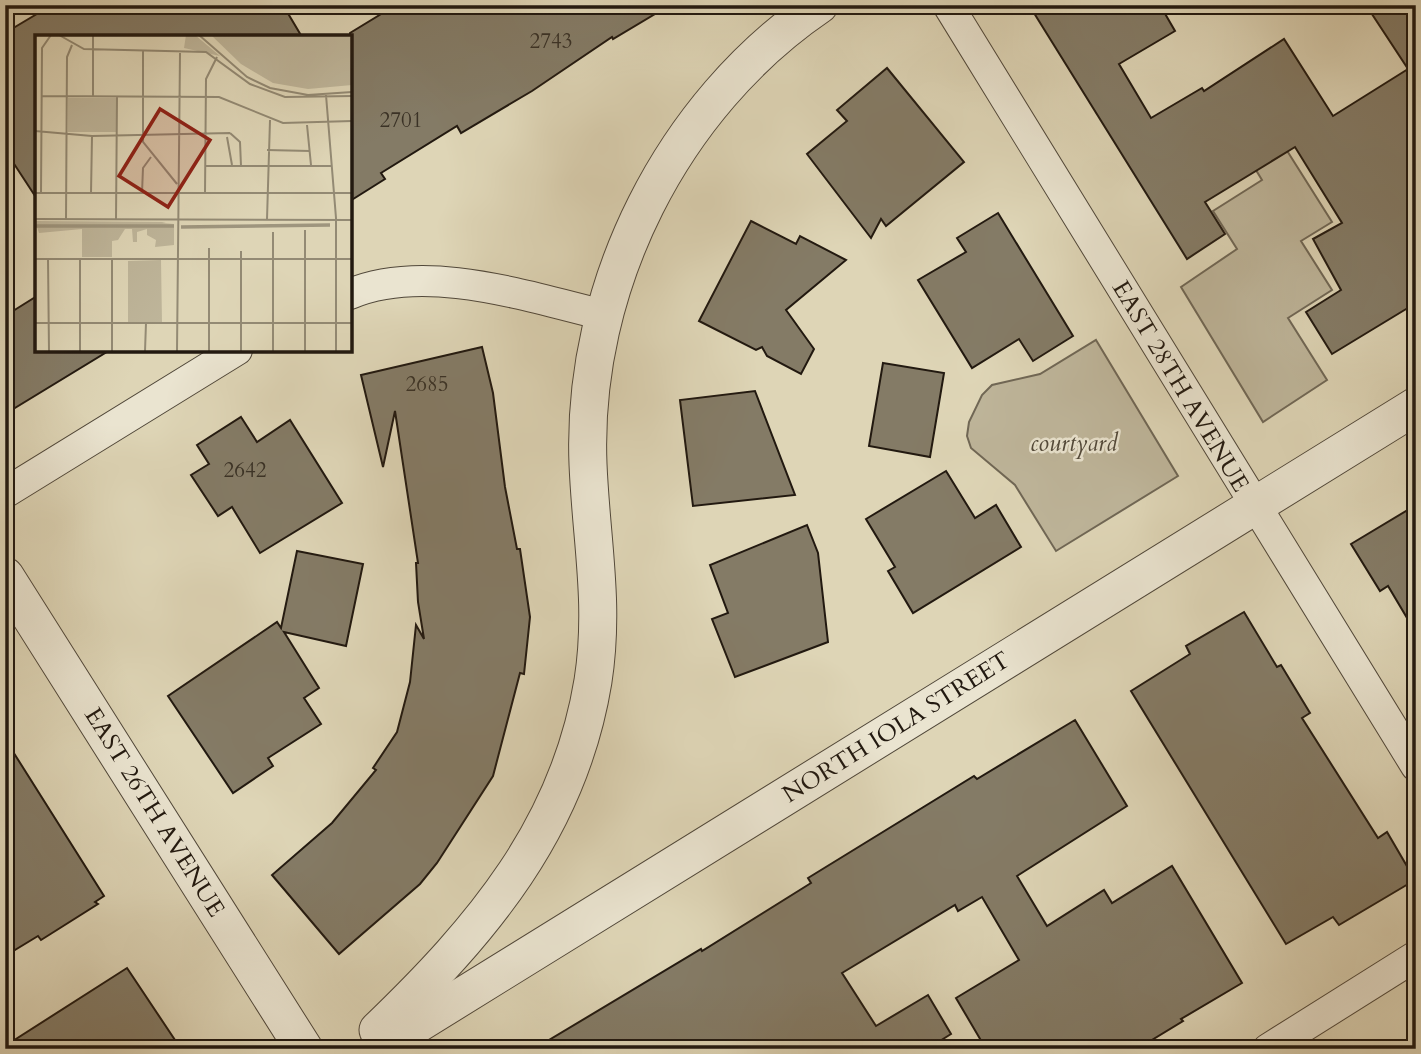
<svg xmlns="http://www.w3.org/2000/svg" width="1421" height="1054" font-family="Cardo,serif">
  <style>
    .green { fill: #beb59a; stroke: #706755; stroke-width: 2 }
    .building { fill: #847b66; stroke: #221910; stroke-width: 2 }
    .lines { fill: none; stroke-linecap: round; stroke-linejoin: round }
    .minor-casing { stroke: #51483a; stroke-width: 32 }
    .tertiary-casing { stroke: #51483a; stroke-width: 39 }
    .minor { stroke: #eae4d0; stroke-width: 30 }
    .tertiary { stroke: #eae4d0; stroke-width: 37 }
    .labels { text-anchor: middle; stroke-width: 5; stroke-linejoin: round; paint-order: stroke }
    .number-label { font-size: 21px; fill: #3a3226 }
    .street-label { font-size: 24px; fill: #221910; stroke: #eae4d0 }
    .park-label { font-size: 24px; font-style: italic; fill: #514839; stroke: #eae4d0 }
    .inset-river { fill: none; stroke: #9e957e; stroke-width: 3.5 }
    .inset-road { fill: none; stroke: #938a74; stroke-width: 2 }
    .view { fill: #8f2418; fill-opacity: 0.15; stroke: #8f2418; stroke-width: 3.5 }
    .inset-edge { fill: none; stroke: #221910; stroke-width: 3.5 }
  </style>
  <rect width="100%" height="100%" fill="#ded5b6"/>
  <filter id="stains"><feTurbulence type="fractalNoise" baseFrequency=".00286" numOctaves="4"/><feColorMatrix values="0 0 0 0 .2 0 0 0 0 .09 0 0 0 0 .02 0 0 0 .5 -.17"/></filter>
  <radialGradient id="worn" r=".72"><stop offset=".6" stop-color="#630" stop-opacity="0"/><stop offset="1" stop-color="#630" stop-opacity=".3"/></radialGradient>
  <g class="green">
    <polygon points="1279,138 1332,222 1301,241 1332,290 1288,318 1327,380 1263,422 1181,287 1237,249 1213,211 1262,180 1248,157"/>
    <polygon points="1096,340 1178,476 1056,551 1015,485 971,448 967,436 969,422 982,395 992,385 1040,374"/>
  </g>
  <g class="building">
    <polygon points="52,5 283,5 302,37 37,37 37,199 5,150 5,33"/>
    <polygon points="396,5 670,5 613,39 612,37 532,91 461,133 457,126 381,173 385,179 350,201 350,33"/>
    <polygon points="1029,5 1160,5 1175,31 1119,64 1151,118 1202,88 1204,91 1284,39 1333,116 1408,69 1366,5 1416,5 1416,303 1332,354 1306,312 1341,290 1313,239 1342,223 1295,147 1205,202 1225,234 1187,259"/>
    <polygon points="887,68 964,162 886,226 881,219 871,238 807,154 847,121 837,110"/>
    <polygon points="998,213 1073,336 1033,361 1019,339 972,368 918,280 966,252 957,238"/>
    <polygon points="751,221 796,244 800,236 846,260 786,310 814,349 801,374 767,356 762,347 756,350 699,321"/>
    <polygon points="37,296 37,350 110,350 5,414 5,316"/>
    <polygon points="482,347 493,393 505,487 517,549 520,549 530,617 524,674 520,673 493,776 437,863 420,884 339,954 272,875 332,823 376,770 373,768 397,732 410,682 416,625 424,639 418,602 416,563 418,563 395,411 383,467 361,375"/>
    <polygon points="883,363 944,373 930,457 869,446"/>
    <polygon points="755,391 795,495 693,506 680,400"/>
    <polygon points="241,417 257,442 290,420 342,503 260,553 232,507 218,516 191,475 209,464 197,445"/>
    <polygon points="946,471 975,518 996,505 1021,547 913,613 888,571 895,567 866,519"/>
    <polygon points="1416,505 1416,633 1388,586 1380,591 1351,544"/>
    <polygon points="807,525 818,553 828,642 735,677 712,619 728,613 710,565"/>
    <polygon points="297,551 363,564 346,646 284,632 319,688 304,698 321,724 268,758 273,766 233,793 168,696 277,622 281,628"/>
    <polygon points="1244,612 1277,667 1281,665 1310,713 1302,718 1378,838 1387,832 1415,880 1339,925 1333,917 1286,944 1131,691 1190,654 1186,646"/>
    <polygon points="1075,720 1127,806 1017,876 1047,926 1104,890 1112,903 1172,866 1242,983 1181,1019 1183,1021 1137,1049 986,1049 956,998 1019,960 982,897 958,911 955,905 842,973 876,1026 928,995 951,1034 927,1049 534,1049 701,949 702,951 811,883 808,878 974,776 977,779"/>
    <polygon points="5,739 104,896 95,902 98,904 41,940 38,936 5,956"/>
    <polygon points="127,968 181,1049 5,1049 5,1046"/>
  </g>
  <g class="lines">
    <defs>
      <g id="minor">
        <polyline points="948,5 1416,766"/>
        <path d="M 350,294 C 426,262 528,297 604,315"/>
        <polyline points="5,493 237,350"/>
        <polyline points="1268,1049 1416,956"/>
      </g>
      <g id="tertiary">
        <polyline points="5,576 304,1049"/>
        <path d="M 378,1030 C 482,930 569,828 593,681 C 605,604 591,540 588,464 C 581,286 672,105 819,5"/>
        <polyline points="377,1049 1416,406"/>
      </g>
    </defs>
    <use href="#minor" class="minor-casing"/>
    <use href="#tertiary" class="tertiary-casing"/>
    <use href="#minor" class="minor"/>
    <use href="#tertiary" class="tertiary"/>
  </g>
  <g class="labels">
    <g class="number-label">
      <text x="551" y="48">2743</text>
      <text x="401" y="127">2701</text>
      <text x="427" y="391">2685</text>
      <text x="245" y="477">2642</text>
    </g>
    <g class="street-label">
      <text transform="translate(1181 386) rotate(59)" y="8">EAST 28TH AVENUE</text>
      <text transform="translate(896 727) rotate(-32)" y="8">NORTH IOLA STREET</text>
      <text transform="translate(155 812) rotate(58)" y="8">EAST 26TH AVENUE</text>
    </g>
    <g class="park-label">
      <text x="1074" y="451">courtyard</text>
    </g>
  </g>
  <g transform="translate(35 35)">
    <rect width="317" height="317" fill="#ded5b6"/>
    <path d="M 151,0 L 160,0 L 185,21 L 149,13 ZM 176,0 L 317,0 L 317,50 L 273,54 L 238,48 L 206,29 ZM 33,63 L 81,63 L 81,97 L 33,97 ZM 0,186 L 131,187 L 127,188 L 139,189 L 139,210 L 120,212 L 121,205 L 112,200 L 112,194 L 102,197 L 102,207 L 98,207 L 97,194 L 90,194 L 83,205 L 77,206 L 77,222 L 47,222 L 47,194 L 4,198 ZM 126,225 L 127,288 L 93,288 L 93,226 Z" fill="#beb59a"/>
    <path class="inset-river" d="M 0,191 L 139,191M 146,192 L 295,190"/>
    <path class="inset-road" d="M 24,0 L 49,14 L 171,17 L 215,49 L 250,62 L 317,61M 164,0 L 212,42 L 235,53 L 273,60 L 317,57M 108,16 L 108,107 L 142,149M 291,60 L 301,183 L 301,316M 7,61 L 184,62 L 248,88 L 317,86M 58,61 L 58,0M 272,90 L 276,130M 0,96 L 57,101 L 195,98M 195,98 L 205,107 L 206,131M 192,102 L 197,130M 232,115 L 275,116M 170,131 L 297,131M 0,158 L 317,158M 6,158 L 7,13 L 16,0M 56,158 L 57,101M 107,158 L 108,133 L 116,122M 170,158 L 171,44 L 182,22M 0,184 L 317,185M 31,184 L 32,22 L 37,10M 81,184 L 82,62M 232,184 L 235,85M 0,224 L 317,224M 13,224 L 14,316M 0,288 L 317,288M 45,316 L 45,224M 77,316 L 77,224M 110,316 L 111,288M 142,316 L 145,18M 174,316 L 174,213M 206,316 L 206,216M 238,316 L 238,197M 270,316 L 270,195"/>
    <path class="view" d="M 125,74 L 175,105 L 133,172 L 84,141 Z"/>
    <rect width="317" height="317" class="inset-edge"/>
  </g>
  <rect width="1421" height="1054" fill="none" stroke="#ded5b6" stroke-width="28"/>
  <rect x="7" y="7" width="1407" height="1040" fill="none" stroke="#221910" stroke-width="3.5"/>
  <rect x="14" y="14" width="1393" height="1026" fill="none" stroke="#221910" stroke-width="2"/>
  <rect width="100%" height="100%" filter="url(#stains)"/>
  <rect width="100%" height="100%" fill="url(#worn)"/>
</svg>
